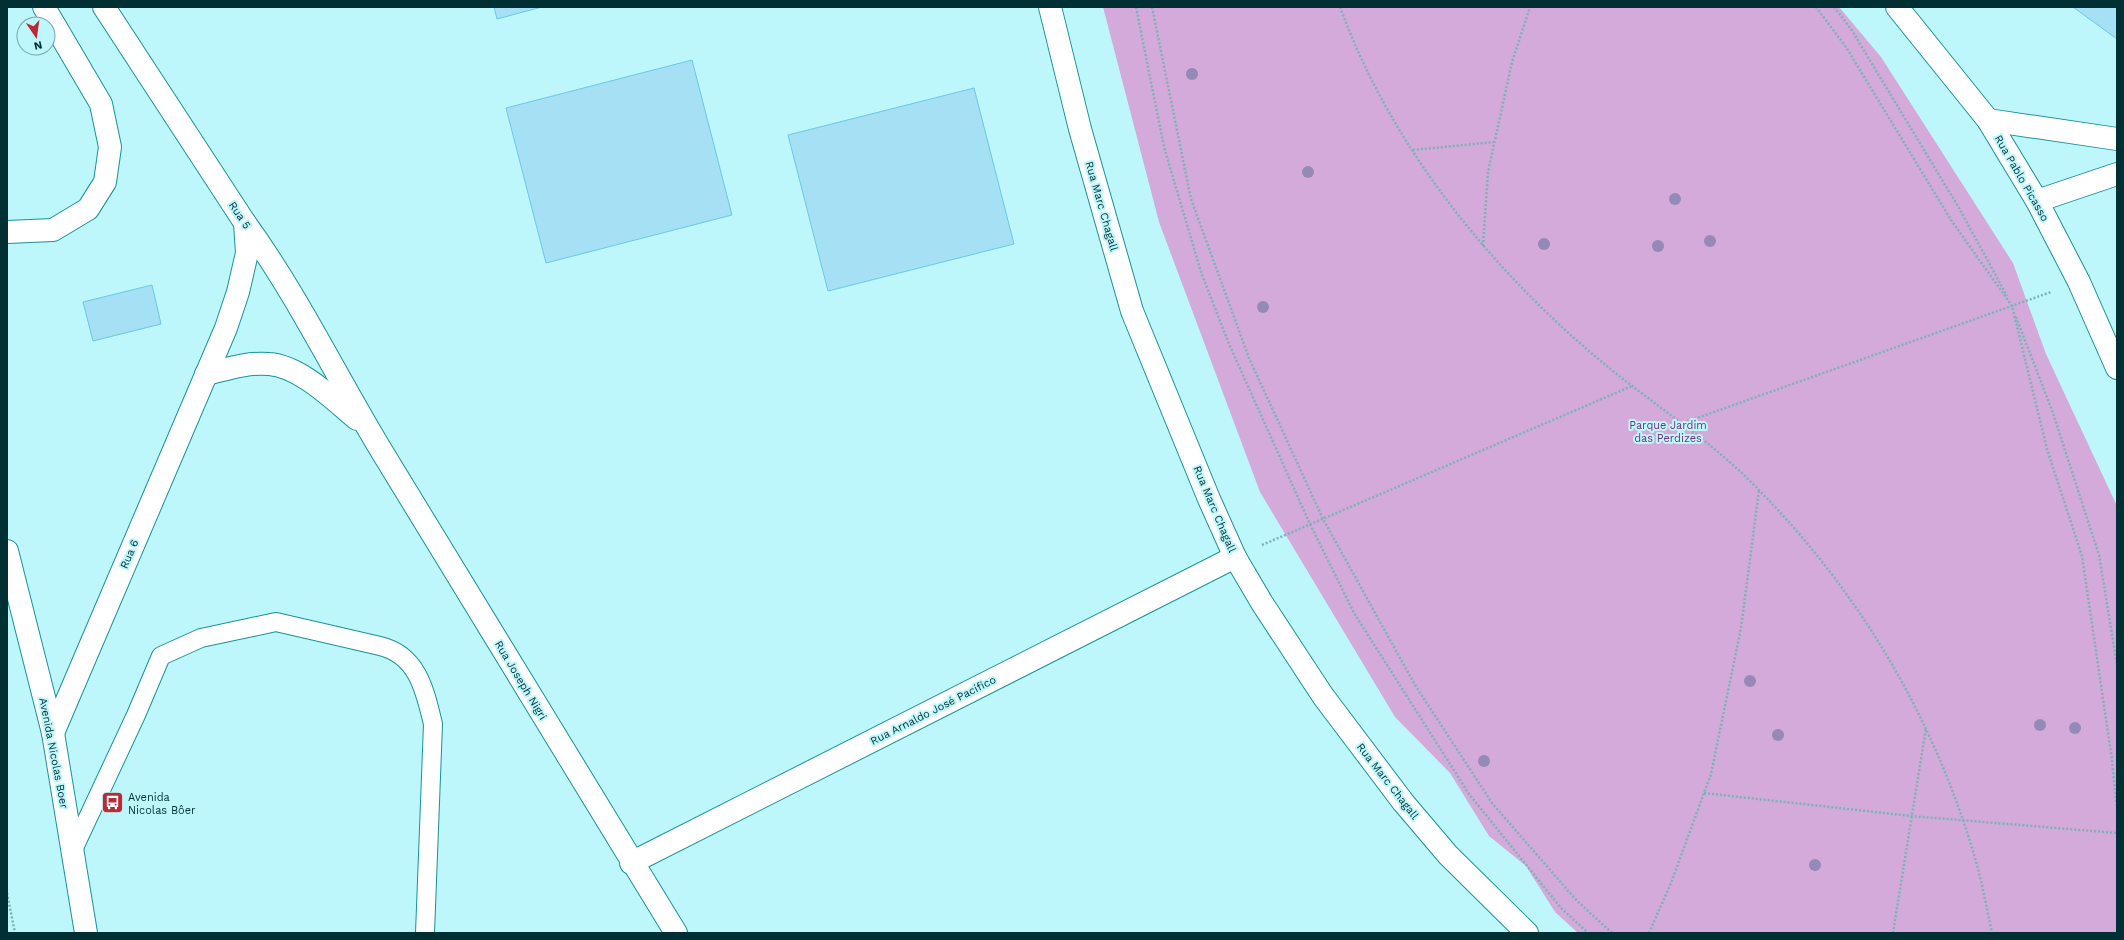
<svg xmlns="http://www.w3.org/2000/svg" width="2124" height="940" font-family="'Work Sans',sans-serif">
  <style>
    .green { fill: #d4aada }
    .building { fill: #a5e0f5; stroke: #6bc7e7 }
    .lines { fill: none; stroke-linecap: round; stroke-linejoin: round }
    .service-casing { stroke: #18939b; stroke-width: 20 }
    .minor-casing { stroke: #18939b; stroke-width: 24 }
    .tertiary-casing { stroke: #18939b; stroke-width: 24 }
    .secondary-casing { stroke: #18939b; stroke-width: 24 }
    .path { stroke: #7bb2b6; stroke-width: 2.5; stroke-dasharray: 2 2; stroke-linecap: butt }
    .service { stroke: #fff; stroke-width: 18 }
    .minor { stroke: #fff; stroke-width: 22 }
    .tertiary { stroke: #fff; stroke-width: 22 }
    .secondary { stroke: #fff; stroke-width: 22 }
    .tree { fill: #958ab7 }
    .labels { text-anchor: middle; stroke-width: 4; stroke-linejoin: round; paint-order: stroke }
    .street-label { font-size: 11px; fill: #003034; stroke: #bdf7fc }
    .park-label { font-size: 11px; fill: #75307f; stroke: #bdf7fc }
    .poi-label { font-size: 11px; fill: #003034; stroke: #bdf7fc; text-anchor: start }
  </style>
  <rect width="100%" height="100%" fill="#bdf7fc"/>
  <polygon class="green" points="1103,7 1839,7 1881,57 2013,263 2046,354 2117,506 2117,933 1578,933 1555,912 1526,866 1489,836 1450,773 1395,717 1260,492 1159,222"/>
  <g class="building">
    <polygon points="494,7 542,7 497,19"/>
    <polygon points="2073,7 2117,7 2117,39"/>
    <polygon points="692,60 732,215 546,263 506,108"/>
    <polygon points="974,88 1014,244 828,291 788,135"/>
    <polygon points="152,285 161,324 93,341 83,302"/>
  </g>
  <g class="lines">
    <defs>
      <path id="service" d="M 72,852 L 136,715 L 161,656 L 201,638 L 276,622 L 380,646 C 418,655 425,691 433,724 L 425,933"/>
      <g id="minor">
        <polyline points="1050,7 1080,129 1132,311 1209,499 1235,557 1262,603 1323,696 1403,802 1448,855 1527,933"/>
        <polyline points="1897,7 1988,120 2037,201 2079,282 2117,368"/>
        <polyline points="1988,120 2117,139"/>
        <polyline points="2037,201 2117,174"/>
        <path d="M 245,223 C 298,296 337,378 384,455 C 481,615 579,773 676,933"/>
        <path d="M 206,374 C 227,369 248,362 269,364 C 300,366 334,400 357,419"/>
        <polyline points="631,863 1235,557"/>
      </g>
      <g id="tertiary">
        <polyline points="7,232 53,230 88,209 105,182 110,147 101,104 44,7"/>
        <polyline points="53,733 226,328 238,292 247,253 245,223 104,7"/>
      </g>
      <polyline id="secondary" points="7,551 53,733 86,933"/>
    </defs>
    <use href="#service" class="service-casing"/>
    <use href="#minor" class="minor-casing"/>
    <use href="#tertiary" class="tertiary-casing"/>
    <use href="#secondary" class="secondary-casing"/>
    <g class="path">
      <polyline points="1136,7 1164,147 1201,272 1229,344 1310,524 1354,613 1469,794 1561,908 1588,933"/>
      <polyline points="1152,7 1191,199 1249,358 1323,519 1415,685 1492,803 1577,901 1612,933"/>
      <path d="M 1340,7 C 1391,147 1493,273 1608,367 C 1656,406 1708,439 1752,483 C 1859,590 1936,720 1977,865 C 1983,887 1987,910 1992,933"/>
      <polyline points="1816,7 1846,47 1951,220 2012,306 2047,449 2082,556 2112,760 2117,809"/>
      <polyline points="1834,7 1851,29 1959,208 2007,296"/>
      <polyline points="1413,150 1494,142"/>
      <polyline points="1483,246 1488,172 1512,62 1530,7"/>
      <polyline points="2016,317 2053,413 2099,555 2117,665"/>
      <polyline points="1683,423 2051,292"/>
      <polyline points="1262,545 1632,386"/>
      <polyline points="1704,793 1911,816 2117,833"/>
      <polyline points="7,893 15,933"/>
      <polyline points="1649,933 1671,883 1711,774 1741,628 1759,490"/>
      <polyline points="1893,933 1926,728"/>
    </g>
    <use href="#service" class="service"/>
    <use href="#minor" class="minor"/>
    <use href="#tertiary" class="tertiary"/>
    <use href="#secondary" class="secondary"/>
  </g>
  <g class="tree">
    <circle cx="1192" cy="74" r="6"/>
    <circle cx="1308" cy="172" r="6"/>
    <circle cx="1675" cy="199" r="6"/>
    <circle cx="1710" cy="241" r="6"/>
    <circle cx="1544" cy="244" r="6"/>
    <circle cx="1658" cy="246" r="6"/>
    <circle cx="1263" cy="307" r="6"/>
    <circle cx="1750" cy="681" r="6"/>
    <circle cx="2040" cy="725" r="6"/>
    <circle cx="2075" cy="728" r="6"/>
    <circle cx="1778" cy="735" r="6"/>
    <circle cx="1484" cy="761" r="6"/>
    <circle cx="1815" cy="865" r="6"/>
  </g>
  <defs>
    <symbol id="bus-square" viewBox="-11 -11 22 22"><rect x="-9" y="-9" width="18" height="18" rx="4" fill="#ba2a35" stroke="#bdf7fc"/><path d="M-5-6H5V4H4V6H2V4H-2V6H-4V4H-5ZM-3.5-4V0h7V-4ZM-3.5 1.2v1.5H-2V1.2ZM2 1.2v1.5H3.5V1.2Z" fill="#fff"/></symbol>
  </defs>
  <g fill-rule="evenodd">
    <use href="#bus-square" x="100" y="790" width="25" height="25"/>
  </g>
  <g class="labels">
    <g class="street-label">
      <text transform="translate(2022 178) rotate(60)" y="4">Rua Pablo Picasso</text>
      <text transform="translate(1102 206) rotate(74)" y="4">Rua Marc Chagall</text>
      <text transform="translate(240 215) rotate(56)" y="4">Rua 5</text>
      <text transform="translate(1215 509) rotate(67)" y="4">Rua Marc Chagall</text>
      <text transform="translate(129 554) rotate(-67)" y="4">Rua 6</text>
      <text transform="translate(521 680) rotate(59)" y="4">Rua Joseph Nigri</text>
      <text transform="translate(933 710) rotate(-27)" y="4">Rua Arnaldo José Pacífico</text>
      <text transform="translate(54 753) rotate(79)" y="4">Avenida Nicolas Boer</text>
      <text transform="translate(1388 781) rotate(52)" y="4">Rua Marc Chagall</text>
    </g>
    <g class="park-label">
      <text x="1668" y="429">Parque Jardim<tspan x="1668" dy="13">das Perdizes</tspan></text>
    </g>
    <g class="poi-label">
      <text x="128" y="801">Avenida<tspan x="128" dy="13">Nicolas Bôer</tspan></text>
    </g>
  </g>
  <rect width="2124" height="940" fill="none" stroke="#003034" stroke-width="16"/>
  <g transform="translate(36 36) rotate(167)"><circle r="19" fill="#bdf7fc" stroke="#71a7ac"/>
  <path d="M0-3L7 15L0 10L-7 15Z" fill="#ba2a35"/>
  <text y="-6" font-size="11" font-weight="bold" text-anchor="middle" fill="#003034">N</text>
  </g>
</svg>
